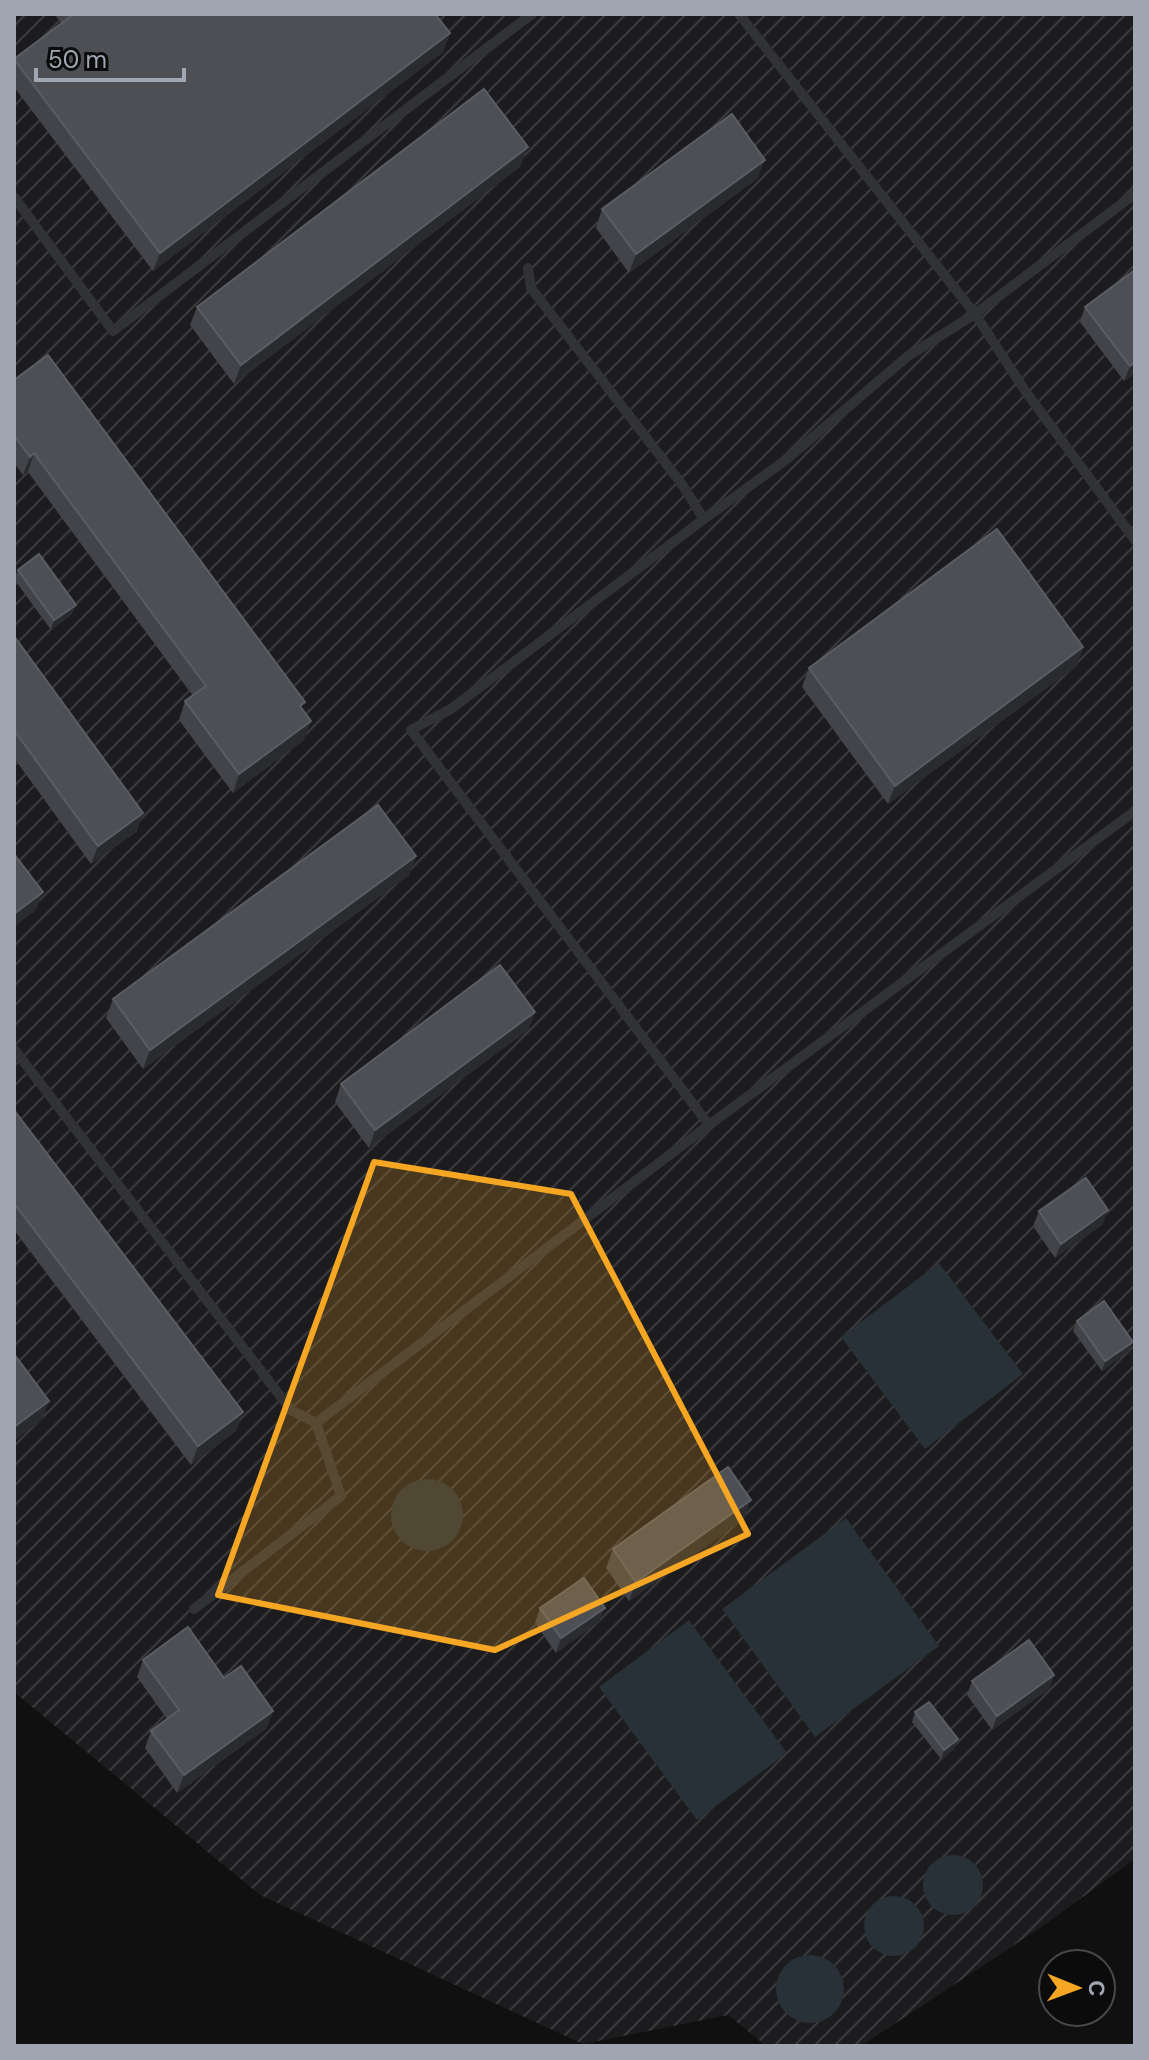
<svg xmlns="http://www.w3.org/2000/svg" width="1149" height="2060" font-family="'DM Sans',sans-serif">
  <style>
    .industrial { fill: url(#industrial-furrows) }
    .water { fill: #283137 }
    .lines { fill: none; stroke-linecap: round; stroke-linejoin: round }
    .lane { stroke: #313236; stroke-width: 10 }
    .wall { fill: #434449 }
    .shaded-wall { fill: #2a2b2e }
    .building { fill: #4d4f54; stroke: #5a5d63; stroke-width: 2 }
    .marked { fill: #f5a623; fill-opacity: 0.2; stroke: #f5a623; stroke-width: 6; stroke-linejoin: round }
  </style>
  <defs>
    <pattern id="industrial-furrows" width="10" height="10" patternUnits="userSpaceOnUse" patternTransform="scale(2)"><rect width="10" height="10" fill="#1c1c1e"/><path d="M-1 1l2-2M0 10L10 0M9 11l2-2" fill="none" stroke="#3a3a3c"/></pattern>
  </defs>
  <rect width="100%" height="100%" fill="#101011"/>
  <polygon class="industrial" points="14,14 1135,14 1135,1859 1040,1928 861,2046 766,2046 728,2015 583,2044 260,1895 14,1692"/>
  <g class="water">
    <polygon points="939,1263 1023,1374 925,1449 841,1337"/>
    <circle cx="427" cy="1515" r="36"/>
    <polygon points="846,1518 939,1646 815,1737 722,1609"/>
    <polygon points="689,1620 787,1753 697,1820 599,1687"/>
    <circle cx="953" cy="1885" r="30"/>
    <circle cx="894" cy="1926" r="30"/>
    <circle cx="810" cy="1989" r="34"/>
  </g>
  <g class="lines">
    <g class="lane">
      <polyline points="739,14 975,314 1135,194"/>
      <polyline points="14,197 113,331 532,14"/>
      <polyline points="528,268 531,288 681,483 704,519"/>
      <polyline points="1135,540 1026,392 975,314 908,356 787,459 704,519 451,709 411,730 709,1125 1135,811"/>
      <polyline points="14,1049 291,1410 316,1423"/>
      <polyline points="194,1609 341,1496 316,1423 709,1125"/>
    </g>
  </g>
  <g class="wall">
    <polygon points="54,14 435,14 450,33 443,52 153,271 14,87 14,59 62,24"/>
    <polygon points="521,166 234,384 190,325 197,307"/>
    <polygon points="758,178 629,273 596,228 602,209"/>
    <polygon points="1135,270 1135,373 1124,381 1080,322 1085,307"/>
    <polygon points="14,380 303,709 304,740 233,793 179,720 185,701 193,696 28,472 23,475 14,463"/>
    <polygon points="18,570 72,614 51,630 14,579"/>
    <polygon points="14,636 143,813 136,832 91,864 14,758"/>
    <polygon points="1083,647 1077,666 888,804 802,687 809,668"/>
    <polygon points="416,856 409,875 143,1069 106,1018 113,999"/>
    <polygon points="535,1012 528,1030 369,1148 335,1102 341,1084"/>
    <polygon points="14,1110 243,1412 236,1431 191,1465 14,1230"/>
    <polygon points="1039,1211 1103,1224 1055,1258 1033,1226"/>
    <polygon points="1077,1321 1129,1351 1102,1371 1073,1331"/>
    <polygon points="744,1519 629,1601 606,1568 613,1549"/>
    <polygon points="540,1608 599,1622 556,1653 535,1623"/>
    <polygon points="143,1660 224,1678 267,1728 177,1793 145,1748 151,1731 167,1719 137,1677"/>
    <polygon points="1054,1675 1049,1689 992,1730 967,1695 972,1681"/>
    <polygon points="915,1712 958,1739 954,1749 941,1759 912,1722"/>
  </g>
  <g class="shaded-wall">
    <polygon points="450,33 443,52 153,271 160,253"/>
    <polygon points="528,147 521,166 234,384 241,365"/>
    <polygon points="765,160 758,178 629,273 636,254"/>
    <polygon points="1135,362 1135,373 1124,381 1130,366"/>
    <polygon points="34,453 28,472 23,475 30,457"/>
    <polygon points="76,605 72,614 51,630 54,620"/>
    <polygon points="1083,647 1077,666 888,804 895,786"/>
    <polygon points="311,721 304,740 233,793 239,774"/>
    <polygon points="143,813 136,832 91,864 98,846"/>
    <polygon points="416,856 409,875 143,1069 150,1050"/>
    <polygon points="43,892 36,910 14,927 14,914"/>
    <polygon points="535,1012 528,1030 369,1148 375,1130"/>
    <polygon points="1108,1210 1103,1224 1055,1258 1061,1244"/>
    <polygon points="1133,1342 1129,1351 1102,1371 1105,1361"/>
    <polygon points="49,1401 42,1420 14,1441 14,1427"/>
    <polygon points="243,1412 236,1431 191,1465 198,1446"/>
    <polygon points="751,1500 744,1519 629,1601 636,1582"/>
    <polygon points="605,1608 599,1622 556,1653 561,1638"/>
    <polygon points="1054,1675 1049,1689 992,1730 997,1716"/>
    <polygon points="273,1711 267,1728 177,1793 184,1775"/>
    <polygon points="958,1739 954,1749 941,1759 944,1750"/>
  </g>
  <g class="building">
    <polygon points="74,14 435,14 450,33 160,253 14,59"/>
    <polygon points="484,89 528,147 241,365 197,307"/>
    <polygon points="732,114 765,160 636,254 602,209"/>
    <polygon points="1135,270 1135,362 1130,366 1085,307"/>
    <polygon points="48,355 305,702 300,706 311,721 239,774 185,701 206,686 34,453 30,457 14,435 14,380"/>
    <polygon points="997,529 1083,647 895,786 809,668"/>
    <polygon points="39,554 76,605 54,620 18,570"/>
    <polygon points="14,636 143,813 98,846 14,730"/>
    <polygon points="378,805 416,856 150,1050 113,999"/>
    <polygon points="14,854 43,892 14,914"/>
    <polygon points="500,965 535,1012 375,1130 341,1084"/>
    <polygon points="14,1110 243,1412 198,1446 17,1207 14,1209"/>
    <polygon points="1086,1178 1108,1210 1061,1244 1039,1211"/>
    <polygon points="1104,1301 1133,1342 1105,1361 1077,1321"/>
    <polygon points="14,1354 49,1401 14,1427"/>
    <polygon points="728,1467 751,1500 636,1582 613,1549"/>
    <polygon points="584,1578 605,1608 561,1638 540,1608"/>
    <polygon points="188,1627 224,1678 241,1666 273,1711 184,1775 151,1731 179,1710 143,1660"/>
    <polygon points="1029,1640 1054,1675 997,1716 972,1681"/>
    <polygon points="929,1702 958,1739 944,1750 915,1712"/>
  </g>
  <path class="marked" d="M 374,1162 L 571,1194 L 748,1534 L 495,1650 L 218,1595 Z"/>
  <rect width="1149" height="2060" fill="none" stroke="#a0a7b2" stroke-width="32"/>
  <g transform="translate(1077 1988) rotate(91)"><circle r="38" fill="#0b0b0c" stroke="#47494e" stroke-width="2"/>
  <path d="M0-6L14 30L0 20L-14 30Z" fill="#f5a623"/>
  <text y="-12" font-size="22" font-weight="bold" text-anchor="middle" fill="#a0a7b2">С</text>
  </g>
  <path d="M36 68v12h148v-12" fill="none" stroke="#a0a7b2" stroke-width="4"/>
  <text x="48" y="68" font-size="24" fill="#a0a7b2" stroke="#0b0b0c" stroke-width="6" paint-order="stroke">50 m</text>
</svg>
